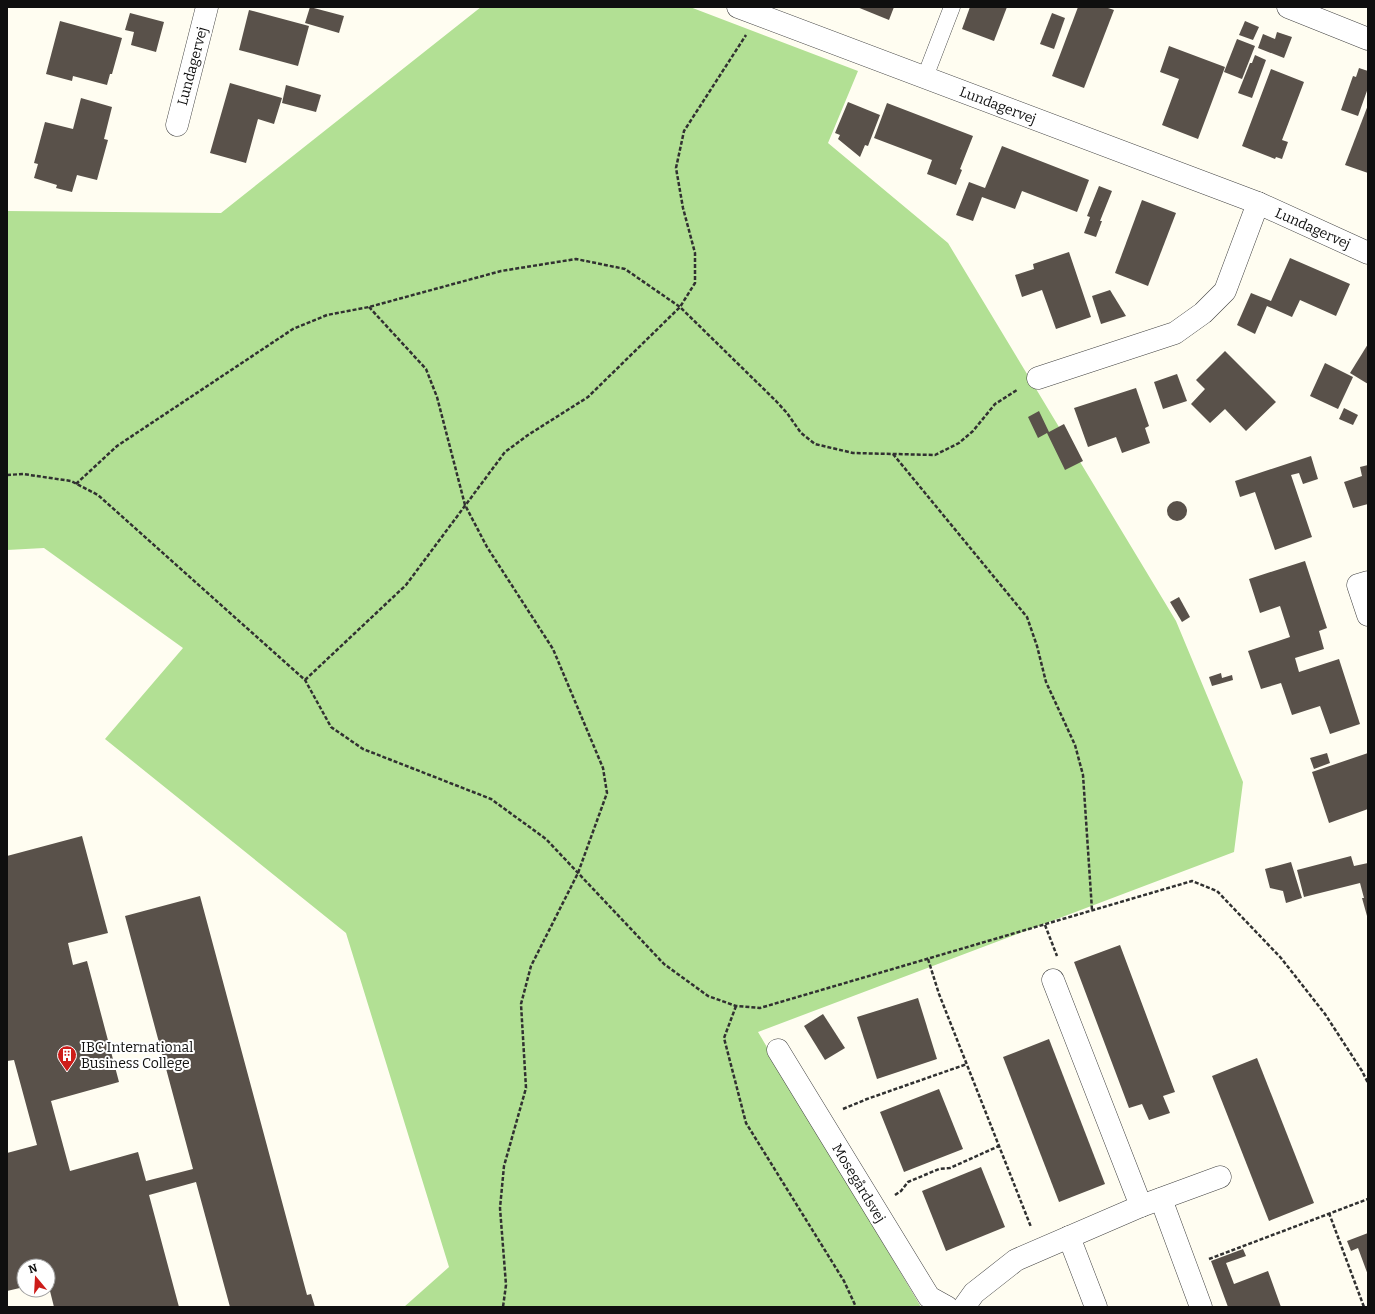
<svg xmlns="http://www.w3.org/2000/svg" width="1375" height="1314" font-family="Bitter,serif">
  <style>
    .forest { fill: #b2e094 }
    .building { fill: #59514a }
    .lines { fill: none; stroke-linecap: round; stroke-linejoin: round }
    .service-casing { stroke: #424242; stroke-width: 17 }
    .minor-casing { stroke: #424242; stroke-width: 23 }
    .tertiary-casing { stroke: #424242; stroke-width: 23 }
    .path { stroke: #313131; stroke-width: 2.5; stroke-dasharray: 4 2; stroke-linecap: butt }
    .service { stroke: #fff; stroke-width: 16 }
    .minor { stroke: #fff; stroke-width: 22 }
    .tertiary { stroke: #fff; stroke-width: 22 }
    .labels { text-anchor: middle; stroke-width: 4; stroke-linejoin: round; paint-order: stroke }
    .street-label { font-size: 14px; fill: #0f0f0f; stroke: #fff }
    .poi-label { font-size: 14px; fill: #0f0f0f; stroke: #fff; text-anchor: start }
  </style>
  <rect width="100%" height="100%" fill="#fffdf1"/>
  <polygon class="forest" points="481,7 690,7 858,71 828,143 948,243 1176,621 1243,782 1234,852 758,1032 921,1307 404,1307 449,1267 346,933 105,739 183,648 44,548 7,550 7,211 221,213"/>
  <g class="building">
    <polygon points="310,7 344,16 339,33 305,23"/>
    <polygon points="857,7 894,7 889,20"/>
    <polygon points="970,7 1007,7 994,41 962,29"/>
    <polygon points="1078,7 1105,7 1114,10 1084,88 1052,76"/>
    <polygon points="249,10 309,26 298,66 239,50"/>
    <polygon points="130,13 164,22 156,52 131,45 134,32 125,30"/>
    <polygon points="1052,13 1065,18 1054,49 1040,44"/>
    <polygon points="60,21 122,38 112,74 110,74 107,85 73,76 72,81 46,74"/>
    <polygon points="1245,21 1259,27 1253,40 1239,35"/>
    <polygon points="1277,32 1292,37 1284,58 1258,48 1263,34 1275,39"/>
    <polygon points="1237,39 1255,46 1242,79 1224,72"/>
    <polygon points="1169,46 1225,67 1198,139 1162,125 1179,79 1160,72"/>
    <polygon points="1255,55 1266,60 1252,98 1238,93 1250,63 1252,63"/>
    <polygon points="1359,68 1368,71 1368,88 1358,116 1341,110 1353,76 1356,77"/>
    <polygon points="1271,69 1304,82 1282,140 1288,142 1282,159 1276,157 1275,159 1242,146"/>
    <polygon points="230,83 282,98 274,124 258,119 246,163 210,153"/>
    <polygon points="286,85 321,95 316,112 282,103"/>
    <polygon points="81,98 112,107 104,139 108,140 97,180 77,175 72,192 56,188 57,185 34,178 38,164 34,163 45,122 73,129"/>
    <polygon points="848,102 880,115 868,146 865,145 860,157 838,139 840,135 835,133"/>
    <polygon points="887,103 973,136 960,169 962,170 956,185 927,174 932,160 874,138"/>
    <polygon points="1368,105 1368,173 1345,165"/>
    <polygon points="1002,146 1089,180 1077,212 1022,191 1015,209 982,197 973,221 956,215 969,182 985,188"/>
    <polygon points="1099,186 1112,191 1100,221 1102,221 1096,237 1084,233 1090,217 1087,216"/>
    <polygon points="1142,200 1176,213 1148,286 1115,273"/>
    <polygon points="1069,252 1091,317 1056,329 1042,290 1022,297 1015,275 1034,269 1033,264"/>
    <polygon points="1290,258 1350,284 1336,316 1300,300 1292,317 1267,306 1255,334 1237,325 1251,293 1271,301"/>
    <polygon points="1110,290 1126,316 1101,324 1092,296"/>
    <polygon points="1368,344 1368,384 1350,373"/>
    <polygon points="1225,351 1276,402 1246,431 1225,409 1210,423 1191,404 1205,389 1196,380"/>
    <polygon points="1325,363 1353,377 1338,409 1310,396"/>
    <polygon points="1177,374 1187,401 1163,409 1154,382"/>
    <polygon points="1136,388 1149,426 1145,428 1150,443 1122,453 1116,437 1088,447 1074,408"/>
    <polygon points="1344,408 1358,415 1353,425 1339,419"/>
    <polygon points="1039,411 1049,432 1064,424 1083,461 1065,470 1047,433 1038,438 1028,417"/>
    <polygon points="1311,456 1318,479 1303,484 1299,473 1291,475 1312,537 1275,550 1255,492 1240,497 1235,481"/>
    <polygon points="1368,465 1368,504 1353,508 1344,482 1362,476 1360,467"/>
    <circle cx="1177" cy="511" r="10"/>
    <polygon points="1305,561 1327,628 1319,631 1324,649 1295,658 1299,672 1339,659 1360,724 1330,734 1320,706 1292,715 1281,683 1261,689 1248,651 1290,637 1280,606 1260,613 1249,579"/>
    <polygon points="1179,597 1190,617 1182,622 1170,602"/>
    <polygon points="1221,673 1222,678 1232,675 1233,680 1212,686 1209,677"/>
    <polygon points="1327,753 1330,763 1314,769 1310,758"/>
    <polygon points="1368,753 1368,809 1329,823 1312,772"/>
    <polygon points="82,836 108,933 68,943 73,965 87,961 119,1082 51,1101 70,1171 138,1152 146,1181 193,1169 125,916 200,896 307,1295 311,1294 315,1307 230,1307 196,1182 149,1195 179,1307 54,1307 48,1283 48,1266 24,1266 24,1287 7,1291 7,1153 37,1145 14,1060 7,1061 7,856"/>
    <polygon points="1351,856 1354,866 1368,863 1368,916 1367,916 1362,898 1364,898 1360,883 1304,897 1297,870"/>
    <polygon points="1291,862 1302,898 1286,903 1283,891 1270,888 1265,869"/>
    <polygon points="1120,945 1175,1092 1163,1096 1170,1113 1149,1120 1142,1104 1129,1108 1074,962"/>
    <polygon points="918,998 937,1059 877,1079 857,1017"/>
    <polygon points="823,1014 845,1048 825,1060 804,1026"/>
    <polygon points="1049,1039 1105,1184 1059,1202 1003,1057"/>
    <polygon points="1257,1058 1314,1203 1269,1221 1212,1076"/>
    <polygon points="939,1089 963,1149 904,1172 880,1112"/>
    <polygon points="981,1167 1005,1227 946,1251 922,1191"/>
    <polygon points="1368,1233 1368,1275 1358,1248 1351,1251 1347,1241"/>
    <polygon points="1243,1249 1246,1256 1226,1263 1234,1284 1268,1271 1281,1307 1228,1307 1211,1261"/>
  </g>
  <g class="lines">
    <defs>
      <polyline id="service" points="925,77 952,7"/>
      <g id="minor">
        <polyline points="738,7 1258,203 1368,253"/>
        <polyline points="177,125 207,7"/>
        <polyline points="1038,378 1175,333 1203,313 1225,291 1258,203"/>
        <polyline points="1368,582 1358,585 1368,615"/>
        <polyline points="1053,980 1141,1206"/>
        <polyline points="778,1050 929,1297 947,1307"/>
        <polyline points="1161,1199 1201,1307"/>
        <polyline points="1069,1237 1096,1307"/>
        <polyline points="964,1307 974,1293 1016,1260 1141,1206 1220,1177"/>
      </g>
      <polyline id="tertiary" points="1288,7 1368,39"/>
    </defs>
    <use href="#service" class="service-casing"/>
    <use href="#minor" class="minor-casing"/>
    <use href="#tertiary" class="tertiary-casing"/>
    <g class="path">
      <polyline points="369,307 426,369 437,397 465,505 487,547 553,649 603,768 607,793 578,873 531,966 521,1004 526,1088 504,1166 500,1208 506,1285 503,1307"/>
      <polyline points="893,454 1027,617 1037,646 1046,682 1075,745 1083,775 1092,910"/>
      <polyline points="7,475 23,474 71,481 98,495 305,680 331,727 363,749 491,799 546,839 664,964 708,996 736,1006 760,1008 1192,881 1217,891 1281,958 1325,1014 1362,1071 1368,1083"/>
      <polyline points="76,484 117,446 293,329 327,315 369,307 501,271 576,259 625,269 680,307 776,401 787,413 801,433 815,444 853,453 935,455 959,443 973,431 995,404 1017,390"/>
      <polyline points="305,680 406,585 505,452 528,435 588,397 680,307 695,283 695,253 683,208 676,168 684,131 746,35"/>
      <polyline points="1045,925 1057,956"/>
      <polyline points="928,959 939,994 1031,1227"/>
      <polyline points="736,1006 724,1038 746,1123 844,1281 856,1307"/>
      <polyline points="843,1109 867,1099 967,1064"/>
      <polyline points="895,1195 901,1191 908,1182 939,1169 950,1168 999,1146"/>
      <polyline points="1329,1213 1364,1307"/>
      <polyline points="1209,1259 1368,1199"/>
    </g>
    <use href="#service" class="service"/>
    <use href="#minor" class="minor"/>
    <use href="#tertiary" class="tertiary"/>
  </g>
  <defs>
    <symbol id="building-pin" viewBox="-11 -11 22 30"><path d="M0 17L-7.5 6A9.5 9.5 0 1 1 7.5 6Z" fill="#cd1c19" stroke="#fff"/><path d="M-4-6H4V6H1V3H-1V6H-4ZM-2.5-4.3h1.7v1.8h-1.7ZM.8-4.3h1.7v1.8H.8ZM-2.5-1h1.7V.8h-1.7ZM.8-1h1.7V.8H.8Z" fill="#fff"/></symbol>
  </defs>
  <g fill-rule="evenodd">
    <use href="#building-pin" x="56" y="1044" width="22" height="30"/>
  </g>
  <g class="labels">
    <g class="street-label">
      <text transform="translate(192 66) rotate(-75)" y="5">Lundagervej</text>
      <text transform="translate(998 105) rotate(21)" y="5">Lundagervej</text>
      <text transform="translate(1313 228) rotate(24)" y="5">Lundagervej</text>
      <text transform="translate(859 1183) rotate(59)" y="5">Mosegårdsvej</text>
    </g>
    <g class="poi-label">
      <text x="81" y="1052">IBC International<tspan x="81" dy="16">Business College</tspan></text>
    </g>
  </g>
  <rect width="1375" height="1314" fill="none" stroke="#0f0f0f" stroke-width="16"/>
  <g transform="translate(36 1278) rotate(342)"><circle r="19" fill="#ffffff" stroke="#9f9f9f"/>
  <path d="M0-3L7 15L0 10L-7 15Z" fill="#cd1c19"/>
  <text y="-6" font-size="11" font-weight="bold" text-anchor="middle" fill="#0f0f0f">N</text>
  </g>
</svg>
